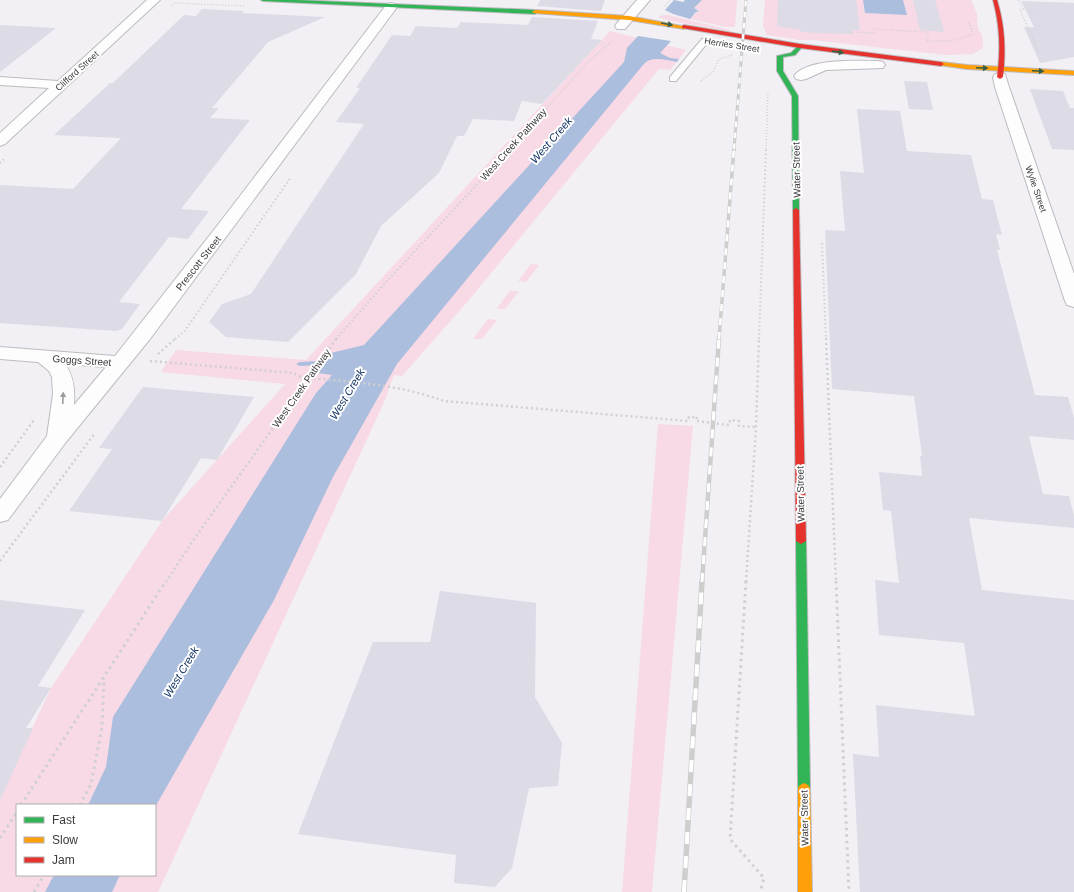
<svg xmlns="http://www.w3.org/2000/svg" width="1074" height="892" font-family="Arial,sans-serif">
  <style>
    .green { fill: #f8d9e6; fill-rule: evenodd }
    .water { fill: #abbedd }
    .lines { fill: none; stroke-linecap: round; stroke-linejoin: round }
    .stream { fill: #abbedd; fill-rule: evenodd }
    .building { fill: #dcdbe6 }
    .lane-casing { stroke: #bdbbbf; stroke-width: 2 }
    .street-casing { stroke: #bdbbbf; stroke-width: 2 }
    .fast-casing { stroke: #bdbbbf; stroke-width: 2 }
    .slow-casing { stroke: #bdbbbf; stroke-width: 2 }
    .jam-casing { stroke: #bdbbbf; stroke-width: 2 }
    .path-far3 { stroke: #d0d0d0; stroke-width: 1.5; stroke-dasharray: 1 2; stroke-linecap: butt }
    .path-far2 { stroke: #d0d0d0; stroke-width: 2; stroke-dasharray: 1.5 2.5; stroke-linecap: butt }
    .path-far1 { stroke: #d0d0d0; stroke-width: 2.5; stroke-dasharray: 2 3; stroke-linecap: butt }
    .path { stroke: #d0d0d0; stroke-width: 3; stroke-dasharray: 2.5 4; stroke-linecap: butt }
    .lane { fill: #fdfdfd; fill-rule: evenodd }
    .street { fill: #fdfdfd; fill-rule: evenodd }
    .fast { fill: #30b455; fill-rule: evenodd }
    .slow { fill: #ff9f0a; fill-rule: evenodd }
    .jam { fill: #e5322d; fill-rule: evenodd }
    .rail-far3-casing { stroke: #cececf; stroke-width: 3 }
    .rail-far2-casing { stroke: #cececf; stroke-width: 3.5 }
    .rail-far1-casing { stroke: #cececf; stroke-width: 4.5 }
    .rail-casing { stroke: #cececf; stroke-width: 5.5 }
    .rail-far3 { stroke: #fff; stroke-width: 2; stroke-dasharray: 5.5; stroke-linecap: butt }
    .rail-far2 { stroke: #fff; stroke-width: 2.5; stroke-dasharray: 7; stroke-linecap: butt }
    .rail-far1 { stroke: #fff; stroke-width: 3; stroke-dasharray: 9; stroke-linecap: butt }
    .rail { stroke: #fff; stroke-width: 4; stroke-dasharray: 12; stroke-linecap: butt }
    .oneway { fill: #375e44 }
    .oneway2 { fill: #9c9b9c }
    .labels { text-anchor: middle; stroke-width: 4; stroke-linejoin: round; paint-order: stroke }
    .far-street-label { font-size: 9px; fill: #3a393c; stroke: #fff }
    .street-label { font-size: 10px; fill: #3a393c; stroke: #fff }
    .water-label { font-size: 11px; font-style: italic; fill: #092b5e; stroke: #fff }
  </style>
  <rect width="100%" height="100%" fill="#f2f0f4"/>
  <g class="green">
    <polygon points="702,0 737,0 735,27 726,27 690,19 699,10 694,8"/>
    <polygon points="765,0 971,0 977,14 978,29 982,35 983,48 973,54 946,55 812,40 799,40 767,35 763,26"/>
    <polygon points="663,15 668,15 730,30 729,31 670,21 658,17"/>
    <path d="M 610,31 L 686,50 L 670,70 L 659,69 L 469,300 L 402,376 L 394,375 L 385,400 L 158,892 L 0,892 L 0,797 L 51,688 L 162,521 L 285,384 L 161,372 L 176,350 L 306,360 ZM 17,805 L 155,805 L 155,875 L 17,875 Z"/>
    <polygon points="531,264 539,265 526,282 518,281"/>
    <polygon points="510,291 519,291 505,309 496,309"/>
    <polygon points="488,319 497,320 482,339 473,339"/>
    <polygon points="658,424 693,426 652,892 622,892"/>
  </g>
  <g class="water">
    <polygon points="674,0 683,2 685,0 702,0 694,8 699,11 696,12 690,19 673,14 665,10"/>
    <polygon points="863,0 903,0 907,15 865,13"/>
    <path d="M 638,36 L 671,41 L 660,53 L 670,58 L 679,59 L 677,62 C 665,60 651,55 643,65 L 397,364 L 333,477 L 274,600 L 155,807 L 155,805 L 88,805 L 106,767 L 113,717 L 316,393 L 332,375 L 317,373 L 331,353 L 364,345 L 624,62 L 627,48 Z"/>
    <polygon points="54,875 120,875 112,892 45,892"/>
  </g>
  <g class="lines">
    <polygon class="stream" points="335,360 339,362 338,364 300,366 296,364 300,362"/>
  </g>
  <g class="building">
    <polygon points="540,0 605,0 601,11 537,6"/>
    <polygon points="778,0 856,0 860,30 852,30 853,34 815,33 801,32 801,30 777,26"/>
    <polygon points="913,0 935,0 944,32 920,30"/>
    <polygon points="1021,1 1074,3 1074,57 1040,63 1024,27 1034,27"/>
    <polygon points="202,9 244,11 242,13 325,17 268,42 212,108 219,108 210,118 250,120 181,209 209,211 188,239 169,237 119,302 140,304 122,329 116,331 0,323 0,185 73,189 121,138 54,135 110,83 113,83 184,15 196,16"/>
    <polygon points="532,17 598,21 591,39 602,40 542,104 522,101 514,121 473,119 464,136 457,136 439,173 381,226 356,274 288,342 226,337 209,322 222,304 251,294 364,124 336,122 360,88 356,88 392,35 410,36 416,26 457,28 461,22 528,25"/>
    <polygon points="0,25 56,28 0,72"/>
    <polygon points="904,81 927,82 933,110 909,109"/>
    <polygon points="1030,89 1063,91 1070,108 1074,108 1074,150 1052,149"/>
    <polygon points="857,109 900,111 907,151 971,155 982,199 993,200 1002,235 996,234 1000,250 997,250 1035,395 1068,397 1074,418 1074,440 1029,436 1043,494 1069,496 1074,516 1074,528 969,518 982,590 1074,600 1074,892 860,892 853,754 879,757 876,705 975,716 964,643 879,635 875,580 899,583 891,511 883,510 879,472 922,476 920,456 922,456 914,396 832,389 825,230 845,231 840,171 864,173"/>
    <polygon points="143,387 254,397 217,460 201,458 162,521 69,511 112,449 99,448"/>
    <polygon points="440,591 536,603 535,697 562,743 558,786 529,788 512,868 495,887 454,883 456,855 298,834 373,642 430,642"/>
    <polygon points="0,600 85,610 38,686 51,688 26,728 33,728 0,800"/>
  </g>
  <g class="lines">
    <defs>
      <polygon id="lane" points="702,39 705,39 709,41 676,81 670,81 670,77"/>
      <g id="street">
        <polygon points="147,0 160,0 5,144 0,146 0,133 49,88 0,85 0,77 58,81"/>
        <polygon points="637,0 650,0 625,29 617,29 615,26 617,23"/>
        <path d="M 391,3 L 395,4 L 397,7 L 395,10 L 150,339 L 66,442 L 8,520 L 0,522 L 0,499 L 47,436 L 53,394 L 52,377 L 49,371 L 38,362 L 0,359 L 0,347 L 115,356 L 217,226 L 387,4 ZM 65,364 L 106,367 L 74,405 C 75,390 74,376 65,364 Z"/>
        <path d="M 878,61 L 883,62 L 885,65 L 883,68 L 826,70 L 806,79 L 801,80 L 796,79 L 794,76 C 807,58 858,61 878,61 Z"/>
        <polygon points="1000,73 1005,74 1009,87 1074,274 1074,307 1067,305 1065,301 995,87 993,77 995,74"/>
      </g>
      <g id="fast">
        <polygon points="261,0 296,0 535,10 538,12 535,14 263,1"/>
        <polygon points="800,44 803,46 795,55 783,57 783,71 798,96 799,210 796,212 793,210 792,96 777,71 777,56 791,53"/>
        <polygon points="801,538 806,541 810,788 808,791 804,793 800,791 798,788 796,541"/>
      </g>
      <g id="slow">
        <polygon points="535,10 629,16 687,27 684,29 629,20 533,13 532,12"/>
        <polygon points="941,62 967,65 1074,71 1074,75 967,69 939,65 939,63"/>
        <polygon points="804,783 808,785 810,788 812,892 798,892 798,788 800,785"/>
      </g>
      <g id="jam">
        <path d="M 993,0 L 997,0 C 1005,26 1006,50 1003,77 L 1000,79 L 997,77 C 1001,50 1000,26 993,0 Z"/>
        <polygon points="684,25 800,44 941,62 944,64 941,66 800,48 682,28 682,26"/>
        <polygon points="796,208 799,210 806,541 801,544 796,541 793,210"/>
      </g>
    </defs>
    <use href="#lane" class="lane-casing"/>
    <use href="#street" class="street-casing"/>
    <use href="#fast" class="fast-casing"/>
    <use href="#slow" class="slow-casing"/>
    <use href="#jam" class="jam-casing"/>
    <g class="path-far3">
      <polyline points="1019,0 1023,9 1020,10 1039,53"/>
      <polyline points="172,5 175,3 245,6"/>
      <polyline points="665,6 670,0"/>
      <polyline points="847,32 874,33 873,29 927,32 928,37 926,41 952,41 971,35 972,31 968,21"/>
      <polyline points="701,81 713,72 719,59 732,55"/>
      <polyline points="510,149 586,64 612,41"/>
      <polyline points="766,149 768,92"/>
    </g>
    <g class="path-far2">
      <polyline points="0,163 4,159"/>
      <polyline points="822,243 826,339"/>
      <polyline points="175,339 184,332 291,177"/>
      <polyline points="336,339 387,281 511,148"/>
      <polyline points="759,339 766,148"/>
    </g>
    <g class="path-far1">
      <polyline points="826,338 836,582"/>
      <polyline points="158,354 176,338"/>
      <path d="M 150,361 L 293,373 L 301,377 C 350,382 398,384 444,401 L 688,421 L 689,417 L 697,417 L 696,421 L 729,425 L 730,420 L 739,421 L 739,426 L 756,427"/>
      <polyline points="0,467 34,420"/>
      <polyline points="0,561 95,433"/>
      <polyline points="166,582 192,542 337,338"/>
      <polyline points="746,582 756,427 759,338"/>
    </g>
    <g class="path">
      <polyline points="746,581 730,839 764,878 760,892"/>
      <polyline points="836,581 849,892"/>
      <polyline points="21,805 166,581"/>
      <polyline points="80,805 91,784 102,727 104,678"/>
      <polyline points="0,838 17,812"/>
      <polyline points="34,892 44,875"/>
    </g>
    <use href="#lane" class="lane"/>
    <use href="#street" class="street"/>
    <use href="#fast" class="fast"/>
    <use href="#slow" class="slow"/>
    <use href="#jam" class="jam"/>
    <defs>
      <polyline id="rail-far3" points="734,149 746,0"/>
      <polyline id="rail-far2" points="719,339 734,148"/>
      <polyline id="rail-far1" points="702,582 719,338"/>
      <polyline id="rail" points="684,892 702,581"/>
    </defs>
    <use href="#rail-far3" class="rail-far3-casing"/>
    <use href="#rail-far2" class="rail-far2-casing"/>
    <use href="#rail-far1" class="rail-far1-casing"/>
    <use href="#rail" class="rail-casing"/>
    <use href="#rail-far3" class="rail-far3"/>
    <use href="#rail-far2" class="rail-far2"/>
    <use href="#rail-far1" class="rail-far1"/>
    <use href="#rail" class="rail"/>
  </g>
  <defs><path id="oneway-solid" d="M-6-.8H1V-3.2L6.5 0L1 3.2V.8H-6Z"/></defs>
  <g class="oneway">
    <use href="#oneway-solid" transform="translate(667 24) rotate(10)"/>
    <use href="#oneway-solid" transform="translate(838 52) rotate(8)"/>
    <use href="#oneway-solid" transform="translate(982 68) rotate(3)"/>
    <use href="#oneway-solid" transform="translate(1038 71) rotate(3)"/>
  </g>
  <use class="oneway2" href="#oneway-solid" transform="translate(63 398) rotate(-87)"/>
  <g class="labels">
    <g class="far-street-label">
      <text transform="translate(732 45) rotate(9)" y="3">Herries Street</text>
      <text transform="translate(77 71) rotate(-42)" y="3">Clifford Street</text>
      <text transform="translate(1036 189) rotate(71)" y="3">Wylie Street</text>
    </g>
    <g class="street-label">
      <text transform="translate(513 144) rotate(-48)" y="4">West Creek Pathway</text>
      <text transform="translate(796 170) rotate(-91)" y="4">Water Street</text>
      <text transform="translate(198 263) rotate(-52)" y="4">Prescott Street</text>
      <text transform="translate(82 360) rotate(4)" y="4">Goggs Street</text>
      <text transform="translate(301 388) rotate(-55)" y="4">West Creek Pathway</text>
      <text transform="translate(800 494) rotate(-91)" y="4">Water Street</text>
      <text transform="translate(804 818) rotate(-91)" y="4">Water Street</text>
    </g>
    <g class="water-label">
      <text transform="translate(551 140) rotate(-49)" y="4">West Creek</text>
      <text transform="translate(347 394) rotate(-59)" y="4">West Creek</text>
      <text transform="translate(181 672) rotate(-59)" y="4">West Creek</text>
    </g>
  </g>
  <rect x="16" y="804" width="140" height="72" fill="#ffffff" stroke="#b0b0b1"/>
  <rect x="24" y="817" width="20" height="6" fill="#30b455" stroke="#b0b0b1"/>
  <text x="52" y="824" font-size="12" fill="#3a393c">Fast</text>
  <rect x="24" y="837" width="20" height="6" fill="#ff9f0a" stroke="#b0b0b1"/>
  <text x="52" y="844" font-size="12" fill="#3a393c">Slow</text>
  <rect x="24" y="857" width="20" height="6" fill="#e5322d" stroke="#b0b0b1"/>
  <text x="52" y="864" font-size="12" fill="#3a393c">Jam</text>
</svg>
